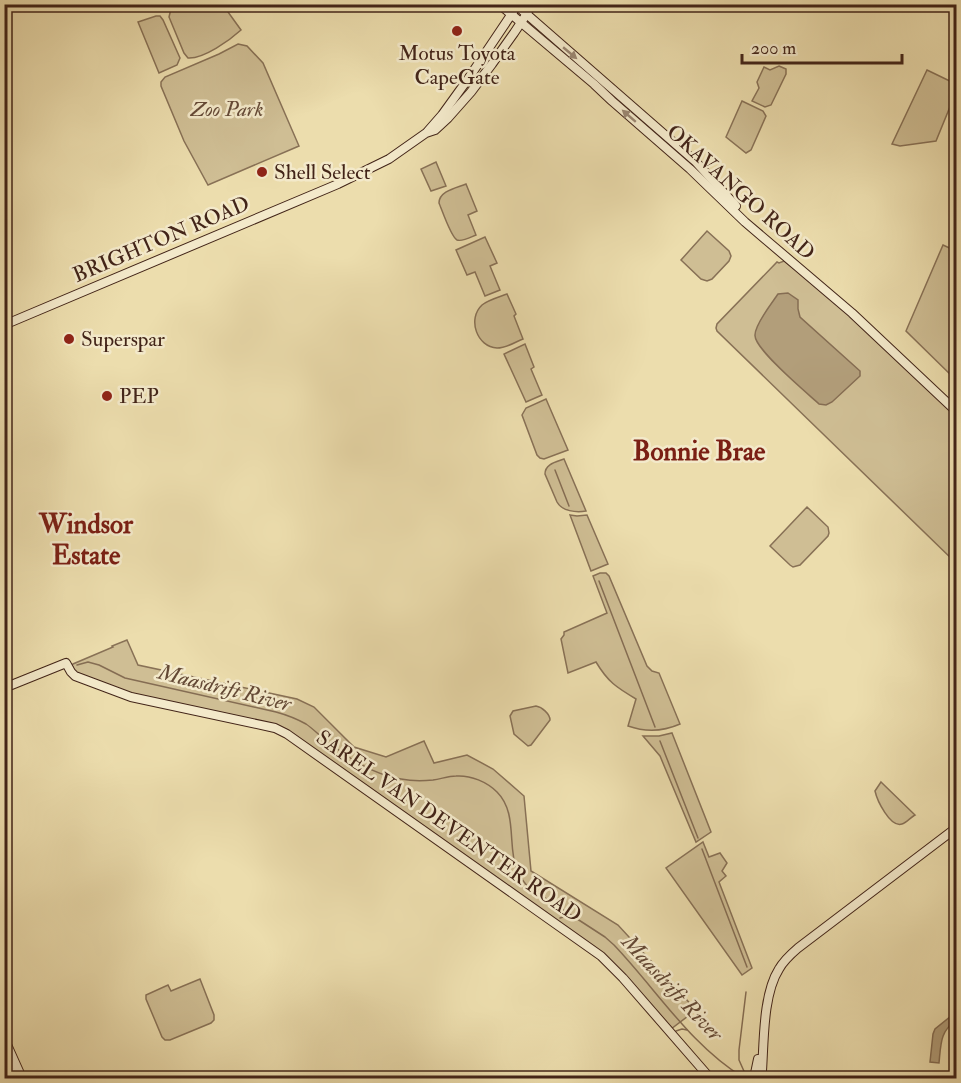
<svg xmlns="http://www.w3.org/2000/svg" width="961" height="1083" font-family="'IM FELL Double Pica',serif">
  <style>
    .green { fill: #cfbe94; stroke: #887156; stroke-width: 1.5 }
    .water { fill: #b29e7a; stroke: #856d53; stroke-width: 1.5 }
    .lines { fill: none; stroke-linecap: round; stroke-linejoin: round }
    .stream { stroke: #856d53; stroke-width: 1.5 }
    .secondary-casing { stroke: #422418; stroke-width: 10 }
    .secondary { stroke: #f3e9ca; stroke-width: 8 }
    .oneway { fill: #9a8671 }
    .poi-dot { fill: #8f2418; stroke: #f3e9ca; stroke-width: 2 }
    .labels { text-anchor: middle; stroke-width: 5; stroke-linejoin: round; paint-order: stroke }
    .poi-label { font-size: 21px; fill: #422418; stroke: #f3e9ca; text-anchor: start }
    .park-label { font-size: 21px; font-style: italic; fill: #654a37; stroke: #f3e9ca }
    .street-label { font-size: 21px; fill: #422418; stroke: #f3e9ca }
    .water-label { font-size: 22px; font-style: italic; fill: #644935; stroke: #f3e9ca }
    .district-label { font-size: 27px; font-weight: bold; fill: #7a1f14; stroke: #f3e9ca }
  </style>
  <rect width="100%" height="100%" fill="#ecddad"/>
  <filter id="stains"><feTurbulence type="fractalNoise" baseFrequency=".00333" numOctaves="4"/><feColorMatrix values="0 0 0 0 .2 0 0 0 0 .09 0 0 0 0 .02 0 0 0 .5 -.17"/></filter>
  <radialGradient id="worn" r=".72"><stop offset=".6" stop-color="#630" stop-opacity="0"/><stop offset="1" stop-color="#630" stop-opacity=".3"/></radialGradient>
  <g class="green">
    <path d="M 180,5 L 223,5 L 241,30 C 230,40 204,59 188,58 L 184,53 L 169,17 L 171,9 Z"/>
    <polygon points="156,16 160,16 163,20 180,58 177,65 159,73 138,22"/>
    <polygon points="238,44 247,46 263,63 299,146 208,185 184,141 161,86 161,82 165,77 219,54"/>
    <polygon points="779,66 786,69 786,74 771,105 765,107 752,101 759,88 757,82 764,67 770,70"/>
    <polygon points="927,70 956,84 956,92 936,141 900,146 892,144"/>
    <polygon points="742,101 763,111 766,116 751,150 746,153 726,137"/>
    <polygon points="436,162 446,186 431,191 421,169"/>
    <path d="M 466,184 L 477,211 L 468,215 L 476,235 C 471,237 462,242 457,240 C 451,237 442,210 439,203 C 439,191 456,188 466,184 Z"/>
    <polygon points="707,231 729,251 731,256 729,261 712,279 707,281 701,279 681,260"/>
    <polygon points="485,237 497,263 490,266 500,290 485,296 475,272 467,275 456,250"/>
    <polygon points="943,245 956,251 956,380 906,331"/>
    <polygon points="784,261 793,268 794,267 853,317 956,415 956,563 717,331 716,328 717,324 777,262 779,263"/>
    <path d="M 507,294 L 516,314 L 514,316 L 523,339 C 515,342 507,348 497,348 C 477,347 467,319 482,305 C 488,300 499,297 507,294 Z"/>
    <polygon points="525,344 534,367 531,369 542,395 526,402 504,354"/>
    <polygon points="546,399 568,450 544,459 540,458 537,455 522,415 526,408"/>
    <path d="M 564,459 L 586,511 C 576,513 562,511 557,502 L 545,474 C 545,464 556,462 564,459 Z"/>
    <polygon points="807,507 828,527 829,533 828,536 800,565 793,567 790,565 770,546"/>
    <polygon points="570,515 577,516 587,515 608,564 591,571"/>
    <path d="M 600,573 L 606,573 L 609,576 L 647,666 L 652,671 L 659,673 L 680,724 C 662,732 645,732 628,726 L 636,699 C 616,687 608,682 596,662 L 568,673 L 561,639 L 564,635 L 564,632 L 607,613 L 593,576 Z"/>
    <polygon points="127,640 138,665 297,699 314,707 354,747 386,757 424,741 434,763 467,755 493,769 524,796 531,871 618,925 696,1010 671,1029 619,969 293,734 138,696 75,672 72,665 73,664 113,647 112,646"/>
    <path d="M 536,706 C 542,707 550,714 550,720 L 531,745 L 528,746 L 514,734 L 510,716 L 513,711 Z"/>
    <polygon points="672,733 711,832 696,842 660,756 643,736 659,736"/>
    <path d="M 881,782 L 915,815 C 911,817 906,823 902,824 C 890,828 877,800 875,791 Z"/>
    <polygon points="703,842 709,857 720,853 727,863 722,871 726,876 719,882 752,968 742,975 666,868"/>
    <polygon points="200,979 214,1015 214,1020 211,1023 170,1040 165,1040 162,1037 146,999 146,995 168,985 171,991"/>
  </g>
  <g class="water">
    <path d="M 788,293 L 798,300 L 798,309 L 800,317 L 860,371 L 860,376 L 832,402 L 826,405 L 819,404 C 807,393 754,349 755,335 C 755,324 772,303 778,294 Z"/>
    <path d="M 956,1012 L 956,1020 C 940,1032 941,1043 939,1063 L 930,1062 L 933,1034 L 935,1029 Z"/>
  </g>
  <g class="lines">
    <g class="stream">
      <polyline points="555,470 569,506"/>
      <polyline points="599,581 655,727"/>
      <path d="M 77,665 L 88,662 L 99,665 L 125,678 L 276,712 C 287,715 297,719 306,724 C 312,728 318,734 324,739 C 347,757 371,774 401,779 C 411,781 423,781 433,780 C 441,779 448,776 456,776 C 471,775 487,782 497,792 C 518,813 507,846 517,871 C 520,877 524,882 528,887 L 605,937 L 614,945 C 657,990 690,1045 744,1078"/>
      <polyline points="660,741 698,838"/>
      <polyline points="702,849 747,967"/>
      <polyline points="560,918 567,916 574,918"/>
      <polyline points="746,992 739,1050 739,1060 747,1078"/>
      <polyline points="676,1031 682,1029 687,1030"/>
    </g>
    <defs>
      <g id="secondary">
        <polyline points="499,4 594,84 612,101 690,169 745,222 852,313 956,411"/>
        <polyline points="515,4 696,162 736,206"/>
        <polyline points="428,131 442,115 468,79 513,12"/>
        <polyline points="4,325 338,184 389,159 426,133 435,130 448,118 471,92 492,64 514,33 526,15 531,4"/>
        <polyline points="4,688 66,663 71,672 75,676 131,697 275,728 287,734 601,956 623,978 710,1078"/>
        <polyline points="4,1038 22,1078"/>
        <polyline points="4,1057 14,1078"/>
        <polyline points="754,1078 758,1059"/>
        <path d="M 760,1078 L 762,1071 C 764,1041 763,994 779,969 C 784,960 791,954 798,948 L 956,828"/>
      </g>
    </defs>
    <use href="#secondary" class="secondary-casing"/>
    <use href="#secondary" class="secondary"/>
  </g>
  <defs><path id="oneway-solid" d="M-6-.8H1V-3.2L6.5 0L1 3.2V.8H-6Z" transform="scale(1.5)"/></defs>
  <g class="oneway">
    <use href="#oneway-solid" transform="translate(570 53) rotate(40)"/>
    <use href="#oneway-solid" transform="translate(629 116) rotate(-139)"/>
  </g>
  <g class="poi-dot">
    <circle cx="457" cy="31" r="6"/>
    <circle cx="262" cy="172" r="6"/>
    <circle cx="69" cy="339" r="6"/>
    <circle cx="107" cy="396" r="6"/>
  </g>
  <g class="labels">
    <g class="poi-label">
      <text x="457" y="60" text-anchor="middle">Motus Toyota<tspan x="457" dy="24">CapeGate</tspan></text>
      <text x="274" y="179">Shell Select</text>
      <text x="81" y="346">Superspar</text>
      <text x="119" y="403">PEP</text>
    </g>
    <g class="park-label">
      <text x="227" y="116">Zoo Park</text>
    </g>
    <g class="street-label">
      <text transform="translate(741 192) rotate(42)" y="7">OKAVANGO ROAD</text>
      <text transform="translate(161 239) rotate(-23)" y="7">BRIGHTON ROAD</text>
      <text transform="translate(449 826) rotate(35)" y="7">SAREL VAN DEVENTER ROAD</text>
    </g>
    <g class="water-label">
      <text transform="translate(225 687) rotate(14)" y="8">Maasdrift River</text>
      <text transform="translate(673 987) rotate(47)" y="8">Maasdrift River</text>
    </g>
    <g class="district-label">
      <text x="699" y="460">Bonnie Brae</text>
      <text x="86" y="533">Windsor<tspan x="86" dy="31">Estate</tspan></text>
    </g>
  </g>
  <rect width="961" height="1083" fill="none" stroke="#ecddad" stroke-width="24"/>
  <rect x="6" y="6" width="949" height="1071" fill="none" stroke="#422418" stroke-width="3"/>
  <rect x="12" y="12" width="937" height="1059" fill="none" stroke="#422418" stroke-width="1.5"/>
  <path d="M742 54v9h160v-9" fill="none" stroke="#422418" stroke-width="3"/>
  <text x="751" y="54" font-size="18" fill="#422418" stroke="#f3e9ca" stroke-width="4.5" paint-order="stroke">200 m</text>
  <rect width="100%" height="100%" filter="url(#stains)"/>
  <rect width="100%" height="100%" fill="url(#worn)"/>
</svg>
